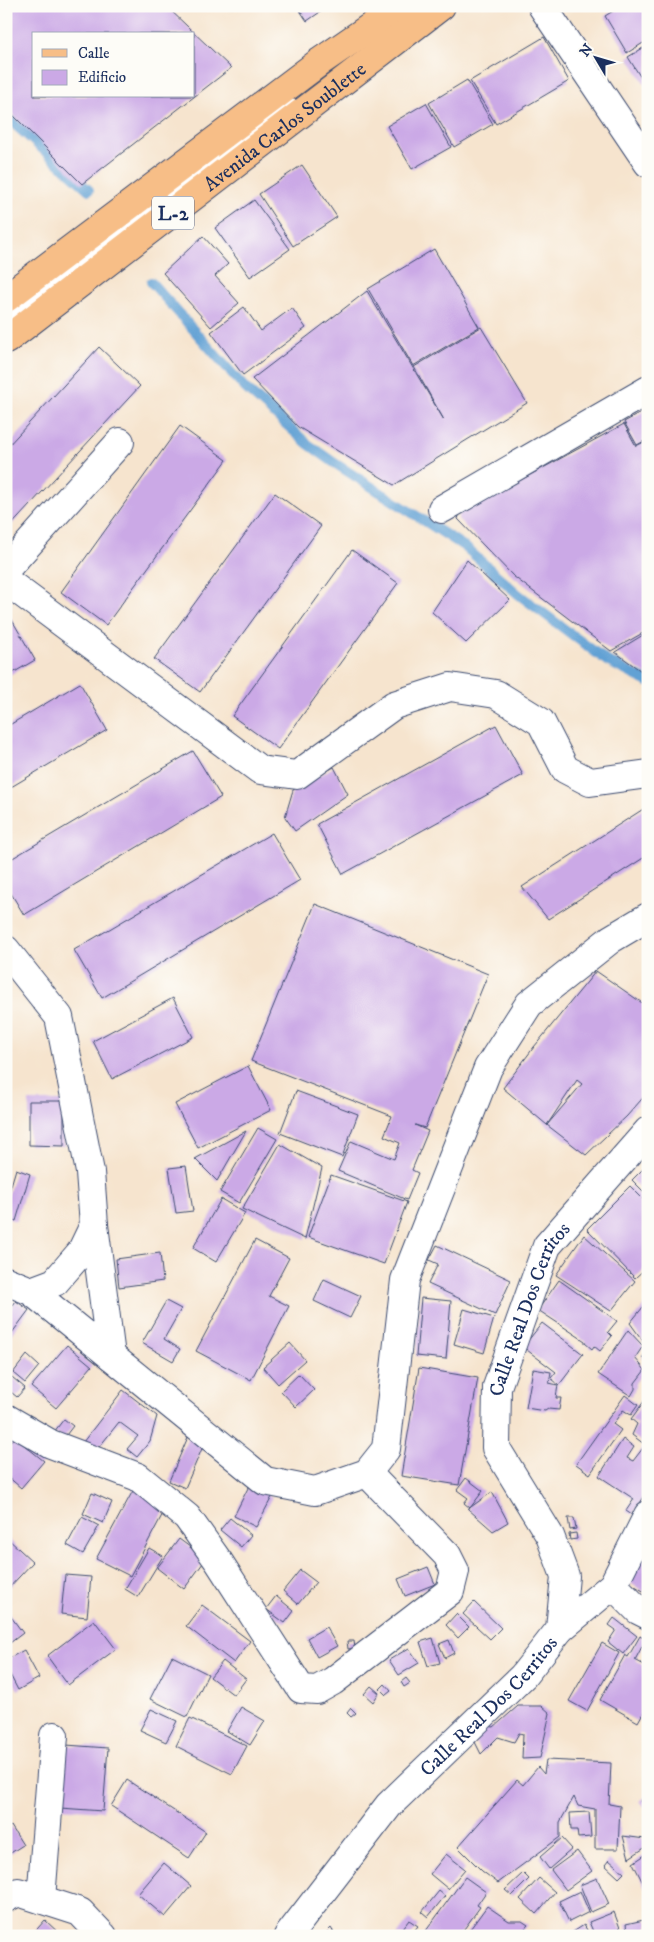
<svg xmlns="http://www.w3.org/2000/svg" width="654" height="1942" font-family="'IM FELL DW Pica',serif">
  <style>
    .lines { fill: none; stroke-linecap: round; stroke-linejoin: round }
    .stream { stroke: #62a1d4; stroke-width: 10 }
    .building { fill: #cba9e6; fill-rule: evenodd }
    .lane-casing { stroke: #3c4a6f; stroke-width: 18 }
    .street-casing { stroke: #3c4a6f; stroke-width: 30 }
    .primary-casing { stroke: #3c4a6f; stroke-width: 30 }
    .lane { stroke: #fff; stroke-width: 15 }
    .street { stroke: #fff; stroke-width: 28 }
    .primary { stroke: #f7be87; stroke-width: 28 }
    .labels { text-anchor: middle; stroke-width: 4.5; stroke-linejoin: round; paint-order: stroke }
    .shield { fill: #fdfcf7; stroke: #5f6c8c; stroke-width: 1 }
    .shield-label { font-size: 19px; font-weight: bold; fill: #1b2f5e }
    .street-label { font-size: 20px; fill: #1b2f5e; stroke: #fdfcf7 }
  </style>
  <rect width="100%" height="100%" fill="#fdfcf7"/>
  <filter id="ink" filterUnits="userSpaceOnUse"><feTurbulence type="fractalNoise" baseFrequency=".02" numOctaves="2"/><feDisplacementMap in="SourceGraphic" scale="10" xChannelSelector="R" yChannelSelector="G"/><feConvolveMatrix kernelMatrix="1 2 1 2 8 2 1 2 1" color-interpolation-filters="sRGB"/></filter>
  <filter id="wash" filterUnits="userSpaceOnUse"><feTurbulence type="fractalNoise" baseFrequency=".0096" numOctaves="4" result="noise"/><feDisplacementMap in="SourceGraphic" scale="20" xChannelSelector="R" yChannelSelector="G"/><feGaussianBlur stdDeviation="1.12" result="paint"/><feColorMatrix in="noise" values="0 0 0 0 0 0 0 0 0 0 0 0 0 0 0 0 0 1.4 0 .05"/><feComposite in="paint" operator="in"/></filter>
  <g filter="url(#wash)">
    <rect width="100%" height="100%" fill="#f6e4ce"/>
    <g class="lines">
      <g class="stream">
        <polyline points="6,117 89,190"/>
        <polyline points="151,282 245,388 308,444 333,462 465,547 518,594 607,661 648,682"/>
      </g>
    </g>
    <g id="blocks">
      <g class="building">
        <path d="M 6,6 L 166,6 L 231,68 L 82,184 L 6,108 ZM 34,34 L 194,34 L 194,96 L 34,96 Z"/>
        <polygon points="297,6 329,6 307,21"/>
        <polygon points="621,6 648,6 648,40 627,53 605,16"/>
        <polygon points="544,37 569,81 496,124 470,81"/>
        <polygon points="648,45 648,89 628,57"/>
        <polygon points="467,80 493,124 454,147 429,103"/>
        <polygon points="426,103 451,147 412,169 387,126"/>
        <polygon points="302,165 337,217 293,246 259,194"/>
        <polygon points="254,200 290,249 250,277 215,228"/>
        <polygon points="203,236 228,264 215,276 239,303 211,327 163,273"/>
        <polygon points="434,249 479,327 413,366 368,289"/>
        <polygon points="367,291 444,420 414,367 481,327 527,403 394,485 298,427 252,379"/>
        <polygon points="244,307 261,331 292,308 306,328 243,375 211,332"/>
        <polygon points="99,347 140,386 6,531 6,448"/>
        <polygon points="648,409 648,439 637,445 624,422"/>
        <polygon points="624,424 636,446 648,440 648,630 611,651 513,576 458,519 460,513"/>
        <polygon points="180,426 227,460 106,625 61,592"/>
        <polygon points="275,493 321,526 200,692 154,659"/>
        <polygon points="352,550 398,583 278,749 232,716"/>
        <polygon points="467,560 510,600 466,643 432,612"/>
        <polygon points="8,613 35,660 6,677 6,614"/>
        <polygon points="648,632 648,676 615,652"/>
        <polygon points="80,683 107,730 6,790 6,727"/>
        <polygon points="496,725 523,775 343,874 317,824"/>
        <polygon points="193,751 221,797 24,915 6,885 6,862"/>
        <polygon points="334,767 348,794 295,831 285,817 293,790"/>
        <polygon points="648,806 648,855 548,919 522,887"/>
        <polygon points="272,833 300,880 102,998 74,950"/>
        <polygon points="315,904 488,974 425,1128 415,1125 428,1131 412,1170 418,1173 407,1200 338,1171 351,1141 394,1159 400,1143 384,1136 392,1116 251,1061"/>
        <polygon points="596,971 648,1007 648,1092 627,1116 586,1155 547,1125 582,1084 577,1080 547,1125 503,1088 534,1047"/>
        <polygon points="173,998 193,1037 112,1079 93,1041"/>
        <polygon points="248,1066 271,1110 198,1148 175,1104"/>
        <polygon points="296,1091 358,1114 342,1157 280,1133"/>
        <polygon points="29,1101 64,1101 64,1146 29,1145"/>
        <polygon points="258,1128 277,1139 239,1203 220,1192"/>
        <polygon points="246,1131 217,1181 195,1159"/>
        <polygon points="280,1144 322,1168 305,1239 242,1209"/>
        <polygon points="648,1164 648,1196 632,1180"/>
        <polygon points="186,1166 193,1211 176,1213 169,1168"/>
        <polygon points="16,1169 30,1174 16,1221 6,1218 6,1202"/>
        <polygon points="331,1175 407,1202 384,1264 308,1237"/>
        <polygon points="630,1186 648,1204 648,1266 635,1278 587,1229"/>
        <polygon points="221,1199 245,1213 216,1262 193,1248"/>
        <polygon points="584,1235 635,1281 611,1311 556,1275"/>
        <polygon points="255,1240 289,1258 269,1296 289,1306 251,1380 196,1351"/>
        <polygon points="437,1245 511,1280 495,1315 428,1284 438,1264 429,1260"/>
        <polygon points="160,1253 163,1281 119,1287 116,1259"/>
        <polygon points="324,1279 361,1296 350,1318 314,1301"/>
        <polygon points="559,1280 617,1321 608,1332 612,1336 600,1351 594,1346 592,1349 585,1343 585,1341 538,1310"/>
        <polygon points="421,1298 451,1301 446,1359 416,1356"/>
        <polygon points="16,1301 29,1310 6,1341 6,1314"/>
        <polygon points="166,1301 181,1309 164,1339 180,1349 173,1361 142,1343"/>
        <polygon points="648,1301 648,1348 630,1323"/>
        <polygon points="464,1309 494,1318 484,1353 454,1344"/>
        <polygon points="542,1323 583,1354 559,1385 551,1378 556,1372 523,1347"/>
        <polygon points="628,1330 643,1346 635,1358 645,1370 635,1383 635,1389 631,1396 598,1374"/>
        <polygon points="290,1343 305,1360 278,1384 263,1367"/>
        <polygon points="67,1345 92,1366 56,1408 31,1387"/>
        <polygon points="648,1350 648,1362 642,1358"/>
        <polygon points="27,1355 39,1366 25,1383 13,1373"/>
        <polygon points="419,1368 478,1378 459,1485 401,1476"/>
        <polygon points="533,1369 551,1372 549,1383 558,1385 556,1398 561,1398 559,1410 548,1409 545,1411 526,1408"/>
        <polygon points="6,1372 25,1388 17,1397 6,1388"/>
        <polygon points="299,1374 314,1390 296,1407 281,1391"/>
        <polygon points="123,1390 157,1416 150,1441 137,1457 127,1449 138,1436 119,1422 96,1451 83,1442"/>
        <polygon points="625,1395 638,1405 631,1415 623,1410 613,1424 621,1430 590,1474 576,1464"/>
        <polygon points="645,1400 648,1402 648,1447 632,1435 637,1424 631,1419"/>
        <polygon points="64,1419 73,1426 63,1439 54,1432"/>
        <polygon points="14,1437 44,1461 21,1488 6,1475 6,1446"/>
        <polygon points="188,1437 204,1444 185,1488 169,1481"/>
        <polygon points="623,1439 634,1447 627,1458 633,1461 643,1448 648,1451 648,1491 632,1515 626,1511 634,1499 599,1476"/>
        <polygon points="466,1478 483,1491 470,1508 464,1503 468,1498 457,1490"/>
        <polygon points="249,1486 272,1497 256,1527 234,1516"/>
        <polygon points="135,1487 168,1504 130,1576 96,1559"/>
        <polygon points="492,1492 508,1522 493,1531 468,1509"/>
        <polygon points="92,1493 112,1502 103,1523 83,1514"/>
        <polygon points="82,1517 99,1526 83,1554 67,1545"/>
        <polygon points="230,1518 251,1535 241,1547 220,1530"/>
        <polygon points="568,1518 574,1518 576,1529 570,1530"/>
        <polygon points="576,1533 577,1539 570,1540 569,1534"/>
        <polygon points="6,1537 33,1562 6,1591"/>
        <polygon points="179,1539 206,1559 184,1589 157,1568"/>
        <polygon points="149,1548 163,1556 138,1597 125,1589"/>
        <polygon points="648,1550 648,1594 627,1581"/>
        <polygon points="428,1567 435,1584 405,1596 398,1579"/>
        <polygon points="300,1570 316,1582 298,1604 283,1591"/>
        <polygon points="65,1575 91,1577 87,1617 61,1614"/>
        <polygon points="276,1596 294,1611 285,1623 266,1609"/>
        <polygon points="474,1602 501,1628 490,1639 463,1614"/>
        <polygon points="202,1605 250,1641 234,1663 186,1626"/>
        <polygon points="6,1610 23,1633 6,1646"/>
        <polygon points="456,1614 469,1627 458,1638 446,1625"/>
        <polygon points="614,1618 637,1636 623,1654 608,1642 616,1630 609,1625"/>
        <polygon points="94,1620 116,1649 68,1685 47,1656"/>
        <polygon points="326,1627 337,1646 317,1657 307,1638"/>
        <polygon points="640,1636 646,1639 635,1660 648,1667 648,1704 638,1722 600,1700 625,1655 628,1657"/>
        <polygon points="433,1638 440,1663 428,1666 420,1642"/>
        <polygon points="449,1640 454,1653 445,1658 439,1644"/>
        <polygon points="347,1641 354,1641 355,1648 348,1649"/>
        <polygon points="602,1643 619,1653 587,1711 569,1701"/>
        <polygon points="409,1648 419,1663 399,1675 389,1660"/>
        <polygon points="24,1650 39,1678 18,1690 6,1667 6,1660"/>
        <polygon points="172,1656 208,1674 187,1717 150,1699"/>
        <polygon points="223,1661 246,1679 234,1695 210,1677"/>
        <polygon points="406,1678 410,1683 404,1687 401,1682"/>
        <polygon points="385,1684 391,1691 386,1695 380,1689"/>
        <polygon points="371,1686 379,1693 373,1702 364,1694"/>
        <polygon points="518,1706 542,1706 550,1713 540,1758 522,1759 523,1734 519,1733 514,1742 498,1737 481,1754 473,1738 487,1726 494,1727"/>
        <polygon points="241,1707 265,1721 250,1745 227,1731"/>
        <polygon points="351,1708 356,1713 351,1717 347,1713"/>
        <polygon points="151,1709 177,1721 166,1742 140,1730"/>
        <polygon points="190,1718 247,1746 232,1774 176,1746"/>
        <polygon points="66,1745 108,1748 103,1811 60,1808"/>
        <polygon points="546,1760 611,1763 609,1804 620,1806 618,1849 595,1849 595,1809 578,1806 574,1797 560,1822 560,1837 498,1883 482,1871 458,1847 517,1780 523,1785 538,1767 544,1774"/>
        <polygon points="127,1780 206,1832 189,1858 111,1806"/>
        <polygon points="648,1795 648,1811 640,1801"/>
        <polygon points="589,1812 591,1837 578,1838 577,1830 571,1830 570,1813"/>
        <polygon points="11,1826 23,1845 6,1856 6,1829"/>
        <polygon points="623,1836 645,1839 646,1847 629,1858"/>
        <polygon points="562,1838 572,1849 549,1869 540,1857"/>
        <polygon points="577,1851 592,1871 566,1890 551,1870"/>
        <polygon points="648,1853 648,1893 633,1863"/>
        <polygon points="446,1854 465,1869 448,1889 430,1874"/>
        <polygon points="609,1860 624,1873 619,1878 605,1865"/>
        <polygon points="164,1863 191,1886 165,1917 138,1894"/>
        <polygon points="523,1873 529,1879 512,1896 505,1890"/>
        <polygon points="465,1877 486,1892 477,1905 480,1907 459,1936 425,1936 423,1935"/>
        <polygon points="539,1878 555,1892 536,1914 520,1899"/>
        <polygon points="597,1878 609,1904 591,1912 580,1885"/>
        <polygon points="439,1891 445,1896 428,1917 422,1912"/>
        <polygon points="580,1891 589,1912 569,1922 559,1901"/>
        <polygon points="487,1906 509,1921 522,1921 528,1925 518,1936 465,1936"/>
        <polygon points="614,1912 623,1936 595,1936 589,1922"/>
        <polygon points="648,1919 648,1936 628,1936 626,1924"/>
        <polygon points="45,1920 62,1936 31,1936"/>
        <polygon points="409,1920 418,1926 410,1936 397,1936"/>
        <polygon points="584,1925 590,1935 571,1936 570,1934"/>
        <polygon points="331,1928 336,1936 323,1936"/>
      </g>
    </g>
  </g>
  <g filter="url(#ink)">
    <use href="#blocks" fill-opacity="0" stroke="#3c4a6f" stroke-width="1"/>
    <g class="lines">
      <defs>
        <polyline id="lane" points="6,316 272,117 294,107"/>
        <g id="street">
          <polyline points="542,6 648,163"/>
          <polyline points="442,509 648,390"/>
          <polyline points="6,569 120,442"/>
          <polyline points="6,581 260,770 297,775 394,705 450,687 496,694 541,722 565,769 590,782 648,774"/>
          <polyline points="6,950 59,1017 90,1172 94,1225 81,1252 55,1282 31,1291"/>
          <polyline points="94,1225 111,1356"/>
          <polyline points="6,1281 31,1291 265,1481 315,1491 367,1473 386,1449 405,1280 488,1068 529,1004 611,939 648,917"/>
          <polyline points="6,1418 51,1444 138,1477 187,1517 219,1562 301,1689 317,1690 333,1681 450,1591 455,1571 447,1555 367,1473"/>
          <polyline points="613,1585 638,1610 648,1615"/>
          <polyline points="560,1629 613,1585 648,1515"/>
          <polyline points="6,1898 18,1892 80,1912 103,1936"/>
          <polyline points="41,1899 54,1736"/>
          <path id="s1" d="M 288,1936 L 389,1805 L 523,1676 L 560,1629 L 565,1576 L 550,1536 L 496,1448 L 497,1387 L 547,1246 L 648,1131"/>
        </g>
        <g id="primary">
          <polyline points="6,298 321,61 401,6"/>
          <path id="s2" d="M 6,340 L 441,6"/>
        </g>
      </defs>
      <use href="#lane" class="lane-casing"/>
      <use href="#street" class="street-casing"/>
      <use href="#primary" class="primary-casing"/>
      <use href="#lane" class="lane"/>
      <use href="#street" class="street"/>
      <use href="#primary" class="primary"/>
    </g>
  </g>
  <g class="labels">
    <rect class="shield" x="152" y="196.5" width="42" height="33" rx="4"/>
    <g class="shield-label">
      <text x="173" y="220">L-2</text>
    </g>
    <g class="street-label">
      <text dy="7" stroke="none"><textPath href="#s2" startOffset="351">Avenida Carlos Soublette</textPath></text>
      <text dy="7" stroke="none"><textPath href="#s1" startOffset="756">Calle Real Dos Cerritos</textPath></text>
      <text dy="7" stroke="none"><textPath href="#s1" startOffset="306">Calle Real Dos Cerritos</textPath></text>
    </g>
  </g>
  <rect width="654" height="1942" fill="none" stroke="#fdfcf7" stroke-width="25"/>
  <rect x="32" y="32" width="162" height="65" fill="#fdfcf7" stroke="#a3aaba"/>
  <rect x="42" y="49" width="25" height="8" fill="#f7be87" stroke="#a3aaba"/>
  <text x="78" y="58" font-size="15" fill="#1b2f5e">Calle</text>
  <rect x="42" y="70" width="25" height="15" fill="#cba9e6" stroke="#a3aaba"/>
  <text x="78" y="82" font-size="15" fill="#1b2f5e">Edificio</text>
  <g transform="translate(596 58) rotate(308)" stroke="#fdfcf7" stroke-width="4" paint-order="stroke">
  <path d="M0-4L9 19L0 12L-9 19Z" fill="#1b2f5e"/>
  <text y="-8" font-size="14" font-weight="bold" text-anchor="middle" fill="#1b2f5e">N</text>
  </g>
</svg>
